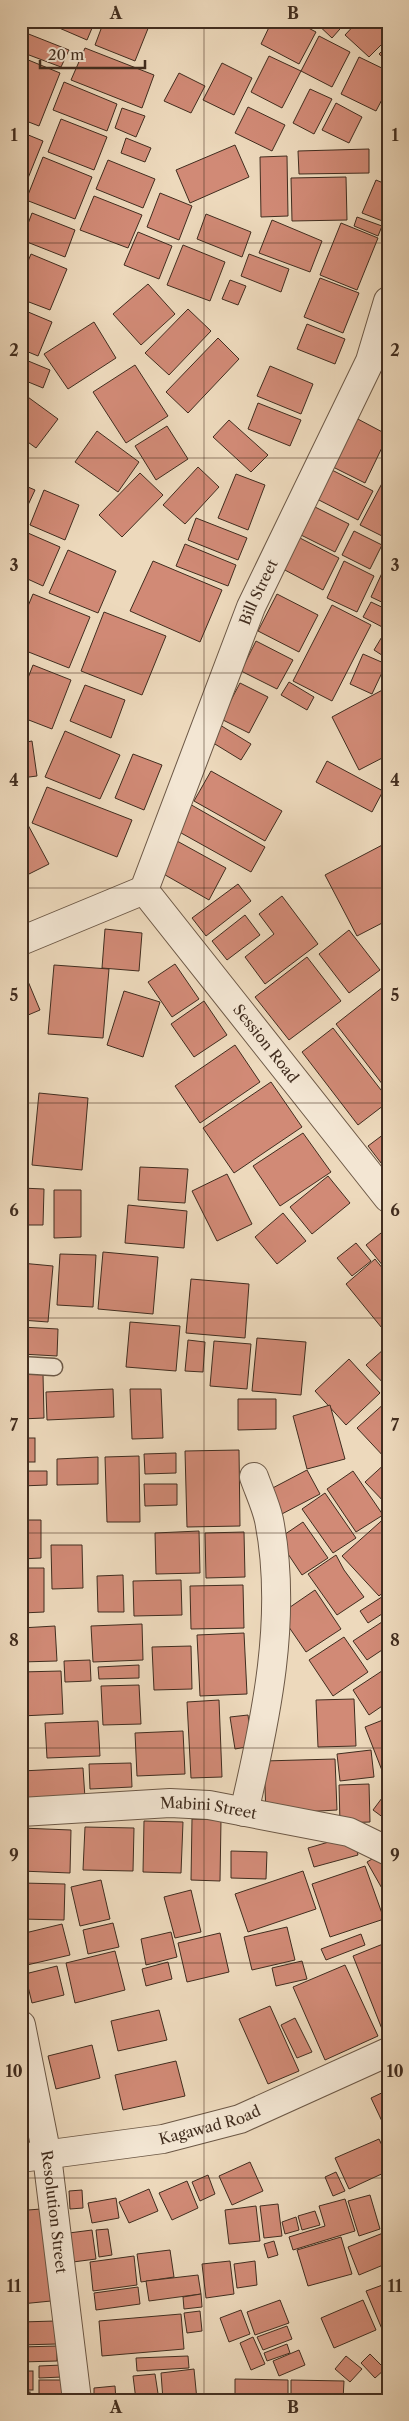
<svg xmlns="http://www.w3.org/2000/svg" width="409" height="2421" font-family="'Libre Caslon Text',serif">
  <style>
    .building { fill: #d18a76; stroke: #412d1f }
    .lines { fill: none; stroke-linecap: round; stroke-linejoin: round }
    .lane-casing { stroke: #6c5846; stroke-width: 19 }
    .street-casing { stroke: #6c5846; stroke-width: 30 }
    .lane { stroke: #f3e6d3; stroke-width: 16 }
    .street { stroke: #f3e6d3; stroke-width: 28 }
    .grid { fill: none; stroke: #412d1f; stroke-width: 1; stroke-opacity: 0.55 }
    .labels { text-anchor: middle; stroke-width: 4.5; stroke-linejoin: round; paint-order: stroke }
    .street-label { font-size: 15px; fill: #412d1f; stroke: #f3e6d3 }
    .neatline { fill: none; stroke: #412d1f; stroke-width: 2 }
    .grid-label { font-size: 16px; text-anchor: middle; font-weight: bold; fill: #412d1f }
  </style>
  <rect width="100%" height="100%" fill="#edd9bc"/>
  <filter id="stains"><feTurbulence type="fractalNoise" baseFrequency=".004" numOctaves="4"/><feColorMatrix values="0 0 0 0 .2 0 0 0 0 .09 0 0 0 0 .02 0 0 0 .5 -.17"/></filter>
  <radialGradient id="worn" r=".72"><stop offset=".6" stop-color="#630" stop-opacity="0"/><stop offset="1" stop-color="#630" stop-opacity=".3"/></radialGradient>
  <g class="building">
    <polygon points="43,21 95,21 87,40"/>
    <polygon points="104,21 151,21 135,61 95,45"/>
    <polygon points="272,21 295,21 316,32 299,64 261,44"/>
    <polygon points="314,21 347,21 332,38"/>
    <polygon points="358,21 388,21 388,38 369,57 345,35"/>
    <polygon points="21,31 69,50 61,67 21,52"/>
    <polygon points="319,36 350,52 332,87 301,71"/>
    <polygon points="388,45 388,62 379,54"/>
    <polygon points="85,48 154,75 142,108 71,80"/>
    <polygon points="269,56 301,71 282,108 251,92"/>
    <polygon points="21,57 60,73 39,126 21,119"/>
    <polygon points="359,57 388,71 388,88 376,111 341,94"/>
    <polygon points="222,63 252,78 234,115 203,100"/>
    <polygon points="179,73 205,86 191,113 164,101"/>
    <polygon points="64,82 117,104 107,131 53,110"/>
    <polygon points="310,89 332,99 314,134 293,123"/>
    <polygon points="336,103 362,117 349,143 322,130"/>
    <polygon points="248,107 285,125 272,151 235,133"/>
    <polygon points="122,108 145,116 136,137 115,128"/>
    <polygon points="61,119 107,137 94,170 48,152"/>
    <polygon points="21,132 43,141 22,193 21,193"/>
    <polygon points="126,138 151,148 145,162 121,153"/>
    <polygon points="235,145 249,177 190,203 176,170"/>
    <polygon points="369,149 369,173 299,174 298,151"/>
    <polygon points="287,156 288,216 261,217 260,157"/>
    <polygon points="43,157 92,177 75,219 26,200"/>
    <polygon points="108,160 155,179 143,208 96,189"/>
    <polygon points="346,177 347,220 292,221 291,178"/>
    <polygon points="376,180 388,185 388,215 385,222 362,213"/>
    <polygon points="160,193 192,206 179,240 147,227"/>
    <polygon points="94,196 142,215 128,248 80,230"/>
    <polygon points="32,213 75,230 65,257 22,240"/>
    <polygon points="206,214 251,232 242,257 197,239"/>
    <polygon points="357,217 382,226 378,236 354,226"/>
    <polygon points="272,220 322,241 310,272 259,253"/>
    <polygon points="341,223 378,238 357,290 320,275"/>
    <polygon points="138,232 172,246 159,279 124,265"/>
    <polygon points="183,245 225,262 210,301 167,285"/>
    <polygon points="31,254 67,269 50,310 21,299 21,278"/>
    <polygon points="249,254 289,269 281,292 241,276"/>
    <polygon points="320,278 359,293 343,333 304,317"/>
    <polygon points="230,280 246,286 238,305 222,299"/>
    <polygon points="148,284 175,314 141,345 113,314"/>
    <polygon points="21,309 52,322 38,356 21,349"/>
    <polygon points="188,309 211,331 169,375 145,353"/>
    <polygon points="94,322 116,358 68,389 44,354"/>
    <polygon points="307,324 345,339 335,364 297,349"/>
    <polygon points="218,338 239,359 188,413 166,392"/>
    <polygon points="21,358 50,370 43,388 21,379"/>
    <polygon points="135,365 168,416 126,443 93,392"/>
    <polygon points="270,366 313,384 301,414 257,396"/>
    <polygon points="21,392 58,419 36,448 21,437"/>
    <polygon points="258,403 301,420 290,446 248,429"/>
    <polygon points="354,417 388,435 365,483 329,465"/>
    <polygon points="229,420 268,455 251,472 213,437"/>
    <polygon points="167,426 188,459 156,480 135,446"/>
    <polygon points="97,431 139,462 118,492 75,462"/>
    <polygon points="198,467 219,487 185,524 163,505"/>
    <polygon points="330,469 373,491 358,520 315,498"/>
    <polygon points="388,472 388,539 360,525"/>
    <polygon points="140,473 163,495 122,537 99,515"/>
    <polygon points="236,474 265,485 248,530 218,518"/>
    <polygon points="21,484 35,490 21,520"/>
    <polygon points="44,490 79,505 65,540 30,525"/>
    <polygon points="311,505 349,524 335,552 297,533"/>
    <polygon points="196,518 247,538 238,560 188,540"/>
    <polygon points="21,530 60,547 43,586 21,576"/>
    <polygon points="354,531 382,545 370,569 342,555"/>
    <polygon points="298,537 339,558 323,590 281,568"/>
    <polygon points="185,544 236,565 228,586 176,566"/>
    <polygon points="68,550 116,571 98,613 49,593"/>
    <polygon points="388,560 388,605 371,597"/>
    <polygon points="153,561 222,590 200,642 130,611"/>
    <polygon points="344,561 374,576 357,612 327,598"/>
    <polygon points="33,594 90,617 69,668 21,649 21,623"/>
    <polygon points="277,594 318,615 299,652 258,631"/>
    <polygon points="371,602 388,610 388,630 363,617"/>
    <polygon points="332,605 371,625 332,701 293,681"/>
    <polygon points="104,612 166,636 142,695 81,671"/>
    <polygon points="383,635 388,638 388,659 374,650"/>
    <polygon points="256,641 293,660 277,689 241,671"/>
    <polygon points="363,654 386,664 372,694 350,684"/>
    <polygon points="33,665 71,680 52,729 21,717 21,696"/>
    <polygon points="289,682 314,697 307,710 281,695"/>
    <polygon points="240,683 268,697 249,733 221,719"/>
    <polygon points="85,685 125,700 111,738 70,721"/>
    <polygon points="388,687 388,755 359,770 332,717"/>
    <polygon points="220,725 251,744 241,760 210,741"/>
    <polygon points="65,731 120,755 100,799 45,777"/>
    <polygon points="32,741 37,776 21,778 21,743"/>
    <polygon points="133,754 162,765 144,810 115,798"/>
    <polygon points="327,761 383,791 372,812 316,782"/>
    <polygon points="211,771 282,811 265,841 194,801"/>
    <polygon points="47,787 132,820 117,857 32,823"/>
    <polygon points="188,803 265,847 251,872 174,829"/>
    <polygon points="21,812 49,864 21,878"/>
    <polygon points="177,841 226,868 209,900 160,872"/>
    <polygon points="388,842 388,920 357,936 325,875"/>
    <polygon points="238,884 251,901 206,936 192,918"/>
    <polygon points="282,896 318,944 265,984 245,957 274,934 259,914"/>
    <polygon points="245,915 260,935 227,960 212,941"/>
    <polygon points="105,929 142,933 139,971 102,968"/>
    <polygon points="349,930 380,970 349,993 319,954"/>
    <polygon points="307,957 341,1001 289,1040 255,997"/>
    <polygon points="175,964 199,999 172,1017 148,982"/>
    <polygon points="54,965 109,969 103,1038 48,1034"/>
    <polygon points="27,979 40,1010 21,1018 21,981"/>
    <polygon points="383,987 388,994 388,1081 383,1085 336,1024"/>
    <polygon points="124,991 160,1002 143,1057 107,1045"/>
    <polygon points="204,1001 227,1035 194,1057 171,1024"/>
    <polygon points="333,1028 388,1099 388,1102 358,1125 302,1052"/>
    <polygon points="235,1045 260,1082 200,1123 175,1086"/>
    <polygon points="271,1082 302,1127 234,1173 203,1128"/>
    <polygon points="39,1093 88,1098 82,1170 32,1165"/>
    <polygon points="388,1131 388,1172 368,1146"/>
    <polygon points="303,1133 331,1172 280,1206 253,1166"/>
    <polygon points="140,1167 188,1169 185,1203 138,1200"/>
    <polygon points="227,1174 252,1224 217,1241 192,1191"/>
    <polygon points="328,1176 350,1203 312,1234 290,1207"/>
    <polygon points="21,1188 44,1189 43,1225 21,1225"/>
    <polygon points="54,1190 81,1190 81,1237 54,1238"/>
    <polygon points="128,1205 187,1211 184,1248 125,1243"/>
    <polygon points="283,1213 306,1241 277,1264 255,1237"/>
    <polygon points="386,1229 388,1231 388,1272 366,1245"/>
    <polygon points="356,1243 371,1261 352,1276 337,1258"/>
    <polygon points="103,1252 158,1257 153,1314 98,1309"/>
    <polygon points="60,1254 96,1255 93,1307 57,1305"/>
    <polygon points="375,1259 388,1275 386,1333 346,1284"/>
    <polygon points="21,1263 53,1266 48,1322 21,1320"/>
    <polygon points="191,1279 249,1284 245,1338 186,1333"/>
    <polygon points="130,1322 180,1326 176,1371 126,1367"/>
    <polygon points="21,1327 58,1329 57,1356 21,1354"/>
    <polygon points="257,1338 306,1342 301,1395 252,1391"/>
    <polygon points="188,1340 205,1342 203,1372 185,1371"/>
    <polygon points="214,1341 251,1344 247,1389 210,1386"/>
    <polygon points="384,1349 388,1353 388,1388 366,1365"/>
    <polygon points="349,1359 380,1393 346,1425 315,1391"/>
    <polygon points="21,1374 43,1374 44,1418 21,1419"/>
    <polygon points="113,1389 114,1417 47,1420 46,1392"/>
    <polygon points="130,1389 161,1389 163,1438 132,1439"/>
    <polygon points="238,1399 276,1399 276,1429 238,1430"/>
    <polygon points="387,1401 388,1457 386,1459 357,1428"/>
    <polygon points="330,1405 345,1459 307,1469 293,1416"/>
    <rect x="21" y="1438" width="14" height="24"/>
    <polygon points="239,1450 240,1526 187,1527 185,1451"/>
    <polygon points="176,1453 176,1473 145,1474 144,1454"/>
    <polygon points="139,1456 140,1522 107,1522 105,1457"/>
    <polygon points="98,1457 98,1484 57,1485 57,1459"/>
    <polygon points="388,1461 388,1506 365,1482"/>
    <polygon points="307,1470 320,1494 278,1516 265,1492"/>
    <polygon points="21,1471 47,1471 47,1485 21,1486"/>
    <polygon points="353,1471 383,1515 356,1532 327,1489"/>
    <polygon points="144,1484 177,1484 177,1505 145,1506"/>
    <polygon points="325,1493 356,1538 333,1553 302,1509"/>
    <polygon points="388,1515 388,1588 379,1596 342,1556"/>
    <polygon points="21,1520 41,1520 41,1558 21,1559"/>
    <polygon points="303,1522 328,1558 302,1575 278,1539"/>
    <polygon points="199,1531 200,1573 156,1574 155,1533"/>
    <polygon points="244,1532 245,1577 206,1578 205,1533"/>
    <polygon points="51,1545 82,1545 83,1588 52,1589"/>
    <polygon points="336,1555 344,1570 364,1597 337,1615 308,1574"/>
    <polygon points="21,1568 44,1568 44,1612 22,1613"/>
    <polygon points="123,1575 124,1612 98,1612 97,1576"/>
    <polygon points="181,1580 182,1615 134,1616 133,1581"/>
    <polygon points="243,1585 244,1628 191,1629 190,1586"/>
    <polygon points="315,1590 341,1629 306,1652 280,1614"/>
    <polygon points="388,1593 388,1610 368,1623 360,1611"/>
    <polygon points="388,1618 388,1646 367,1660 353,1641"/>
    <polygon points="142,1624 143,1660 93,1662 91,1626"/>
    <polygon points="55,1626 57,1661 21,1662 21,1628"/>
    <polygon points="244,1633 247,1694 200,1696 197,1635"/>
    <polygon points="344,1637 368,1672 333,1696 309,1660"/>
    <polygon points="191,1646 192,1689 154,1690 152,1647"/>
    <polygon points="90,1660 91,1681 65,1682 64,1661"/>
    <polygon points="139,1665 139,1678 99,1679 98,1667"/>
    <polygon points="388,1667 388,1702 369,1715 353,1690"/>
    <polygon points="61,1671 63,1714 21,1716 21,1672"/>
    <polygon points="139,1685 141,1724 103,1725 101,1686"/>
    <polygon points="354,1699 356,1746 318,1747 316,1700"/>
    <polygon points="219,1700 222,1777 191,1778 187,1702"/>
    <polygon points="248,1715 252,1746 235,1749 230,1717"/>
    <polygon points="388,1718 388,1771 383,1773 365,1727"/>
    <polygon points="98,1721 100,1756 47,1758 45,1723"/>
    <polygon points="183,1731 185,1774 137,1776 135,1733"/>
    <polygon points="371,1750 374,1777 340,1781 337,1754"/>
    <polygon points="335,1759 337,1810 266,1814 264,1761"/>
    <polygon points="131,1763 132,1787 90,1789 89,1764"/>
    <polygon points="83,1768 85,1798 21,1801 21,1771"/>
    <polygon points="369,1784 370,1822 340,1823 339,1785"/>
    <polygon points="388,1790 388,1821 373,1810"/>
    <polygon points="192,1819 221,1820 220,1881 191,1880"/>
    <polygon points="144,1821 183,1822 181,1873 143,1872"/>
    <polygon points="85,1827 134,1828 133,1871 83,1870"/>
    <polygon points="21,1828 71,1830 70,1873 21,1871"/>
    <polygon points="353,1835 358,1855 314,1867 308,1848"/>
    <polygon points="231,1851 267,1852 266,1879 231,1878"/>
    <polygon points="384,1852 388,1858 388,1899 367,1862"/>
    <polygon points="365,1866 384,1919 330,1937 312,1884"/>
    <polygon points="303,1871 316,1909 248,1932 235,1894"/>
    <polygon points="101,1880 110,1919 80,1926 71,1887"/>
    <polygon points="22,1883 65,1884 64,1920 22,1919"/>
    <polygon points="191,1890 201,1932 175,1938 164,1897"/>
    <polygon points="113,1923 119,1947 88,1954 83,1930"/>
    <polygon points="62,1924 70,1955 27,1965 21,1934"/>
    <polygon points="287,1927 295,1960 252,1970 244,1937"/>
    <polygon points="171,1932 177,1957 146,1965 141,1939"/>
    <polygon points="220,1933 229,1972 187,1982 178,1943"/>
    <polygon points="361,1934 365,1945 326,1960 321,1949"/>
    <polygon points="388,1942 388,2027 382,2029 353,1956"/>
    <polygon points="115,1951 125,1990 75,2003 66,1963"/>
    <polygon points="302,1961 307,1979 276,1986 272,1968"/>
    <polygon points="168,1962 172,1979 146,1986 142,1969"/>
    <polygon points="345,1965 378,2036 325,2060 293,1987"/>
    <polygon points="57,1966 64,1995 32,2003 25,1974"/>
    <polygon points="270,2006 299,2071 268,2084 239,2019"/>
    <polygon points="159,2010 167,2040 118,2051 111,2021"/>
    <polygon points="295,2018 312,2052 297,2058 281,2025"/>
    <polygon points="92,2045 100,2078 56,2089 48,2056"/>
    <polygon points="176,2061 185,2096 123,2110 115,2075"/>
    <polygon points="388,2090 388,2134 371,2098"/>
    <polygon points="379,2139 388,2158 388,2171 349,2189 335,2158"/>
    <polygon points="250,2162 263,2191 232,2205 219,2176"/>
    <polygon points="336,2172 345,2191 333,2196 325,2177"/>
    <polygon points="208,2175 215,2194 200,2201 192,2182"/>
    <polygon points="187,2181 198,2208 172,2220 159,2193"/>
    <polygon points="149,2189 158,2211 129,2223 119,2202"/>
    <polygon points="82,2190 83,2208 70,2209 69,2191"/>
    <polygon points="26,2191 28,2210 41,2209 51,2301 21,2304 21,2192"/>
    <polygon points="370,2195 380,2229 359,2236 348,2201"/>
    <polygon points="116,2198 119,2218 92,2223 88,2203"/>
    <polygon points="345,2199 355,2231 293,2250 289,2237 325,2226 319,2206"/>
    <polygon points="278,2204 282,2236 264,2238 260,2206"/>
    <polygon points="256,2206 260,2241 229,2244 225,2210"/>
    <polygon points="315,2211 320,2225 302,2230 298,2216"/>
    <polygon points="296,2217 299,2230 285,2234 282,2222"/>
    <polygon points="108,2229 112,2255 99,2257 96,2230"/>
    <polygon points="92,2230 96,2259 73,2262 69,2233"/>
    <polygon points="388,2231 388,2263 359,2275 348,2247"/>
    <polygon points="341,2237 352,2274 308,2286 297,2250"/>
    <polygon points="274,2241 278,2255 268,2258 264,2244"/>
    <polygon points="170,2250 174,2277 141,2282 137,2254"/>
    <polygon points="134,2256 137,2285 93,2291 90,2262"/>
    <polygon points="230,2261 234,2294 206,2298 202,2264"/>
    <polygon points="255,2261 257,2285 237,2288 234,2264"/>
    <polygon points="198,2275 201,2294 149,2301 146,2281"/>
    <polygon points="388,2283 388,2327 382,2329 366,2291"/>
    <polygon points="138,2287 140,2304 96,2310 94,2293"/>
    <polygon points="201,2294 202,2307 184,2309 183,2297"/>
    <polygon points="280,2300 289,2323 255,2335 247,2312"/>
    <polygon points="363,2300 376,2330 334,2348 321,2318"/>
    <polygon points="241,2310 250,2334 229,2342 220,2318"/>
    <polygon points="200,2311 202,2331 187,2333 184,2313"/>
    <polygon points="181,2314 184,2349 102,2356 99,2321"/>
    <polygon points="55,2321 56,2344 21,2345 21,2322"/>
    <polygon points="287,2326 292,2339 263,2350 257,2337"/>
    <polygon points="253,2337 265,2364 251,2370 240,2343"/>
    <polygon points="287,2344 290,2353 267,2361 264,2353"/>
    <polygon points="57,2346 57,2361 21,2362 21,2347"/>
    <polygon points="299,2350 305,2365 279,2376 273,2361"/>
    <polygon points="370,2354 385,2369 375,2378 361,2363"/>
    <polygon points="188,2356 189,2368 137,2371 136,2358"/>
    <polygon points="346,2356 362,2369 350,2382 335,2369"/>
    <polygon points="62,2365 62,2377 39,2378 39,2366"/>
    <polygon points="194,2369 197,2400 163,2400 161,2373"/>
    <rect x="21" y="2371" width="12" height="19"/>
    <polygon points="155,2374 159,2400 136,2400 133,2376"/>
    <polygon points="235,2379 288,2380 288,2400 235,2400"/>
    <rect x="39" y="2380" width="25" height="20"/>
    <polygon points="291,2380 344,2381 343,2400 291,2400"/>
    <polygon points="115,2386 116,2400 94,2400 94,2388"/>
    <rect x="21" y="2392" width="9" height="8"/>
  </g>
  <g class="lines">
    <defs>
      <polyline id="lane" points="21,1365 54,1367"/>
      <g id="street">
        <path id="s1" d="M 144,890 L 251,607 L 370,361 L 388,301"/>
        <path id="s2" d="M 144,890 L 388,1198"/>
        <polyline points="21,941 144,890"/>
        <path id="s3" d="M 21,1812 L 170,1803 L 209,1805 L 349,1832 L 388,1851"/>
        <path d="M 244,1812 C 266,1719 288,1616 269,1520 C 266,1506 259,1491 254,1477"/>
        <path id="s4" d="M 21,2025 L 47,2156 L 77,2400"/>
        <path id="s5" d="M 21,2158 L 163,2139 L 240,2119 L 388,2052"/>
      </g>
    </defs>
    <use href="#lane" class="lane-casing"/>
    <use href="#street" class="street-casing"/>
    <use href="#lane" class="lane"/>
    <use href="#street" class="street"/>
  </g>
  <path class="grid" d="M 204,21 L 204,2400M 21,243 L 388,243M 21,458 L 388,458M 21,673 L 388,673M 21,888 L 388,888M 21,1103 L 388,1103M 21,1318 L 388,1318M 21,1533 L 388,1533M 21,1748 L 388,1748M 21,1963 L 388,1963M 21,2178 L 388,2178"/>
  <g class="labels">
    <g class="street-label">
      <text dy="5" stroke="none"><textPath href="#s1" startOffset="319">Bill Street</textPath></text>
      <text dy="5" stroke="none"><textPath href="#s2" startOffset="196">Session Road</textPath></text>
      <text dy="5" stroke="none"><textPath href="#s3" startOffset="188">Mabini Street</textPath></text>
      <text dy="5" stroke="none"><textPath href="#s5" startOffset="192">Kagawad Road</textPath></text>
      <text dy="5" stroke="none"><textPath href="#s4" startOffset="190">Resolution Street</textPath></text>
    </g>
  </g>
  <rect width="409" height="2421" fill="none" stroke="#edd9bc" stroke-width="55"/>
  <path d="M40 60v8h105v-8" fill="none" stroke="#412d1f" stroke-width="2.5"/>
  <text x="48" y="60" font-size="15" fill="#412d1f" stroke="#f3e6d3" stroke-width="4" paint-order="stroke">20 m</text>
  <rect x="28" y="28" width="354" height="2366" class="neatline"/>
  <g class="grid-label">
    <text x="116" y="19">A</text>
    <text x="293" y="19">B</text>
    <text x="14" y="141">1</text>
    <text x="395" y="141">1</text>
    <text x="14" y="356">2</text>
    <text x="395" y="356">2</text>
    <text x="14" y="571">3</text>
    <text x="395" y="571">3</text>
    <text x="14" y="786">4</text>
    <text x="395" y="786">4</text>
    <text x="14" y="1001">5</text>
    <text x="395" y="1001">5</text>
    <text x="14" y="1216">6</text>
    <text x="395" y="1216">6</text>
    <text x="14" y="1431">7</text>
    <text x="395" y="1431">7</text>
    <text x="14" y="1646">8</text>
    <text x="395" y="1646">8</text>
    <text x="14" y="1861">9</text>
    <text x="395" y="1861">9</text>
    <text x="14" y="2077">10</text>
    <text x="395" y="2077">10</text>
    <text x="14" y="2292">11</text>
    <text x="395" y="2292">11</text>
    <text x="116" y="2413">A</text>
    <text x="293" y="2413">B</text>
  </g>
  <rect width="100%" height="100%" filter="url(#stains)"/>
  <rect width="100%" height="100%" fill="url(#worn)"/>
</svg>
